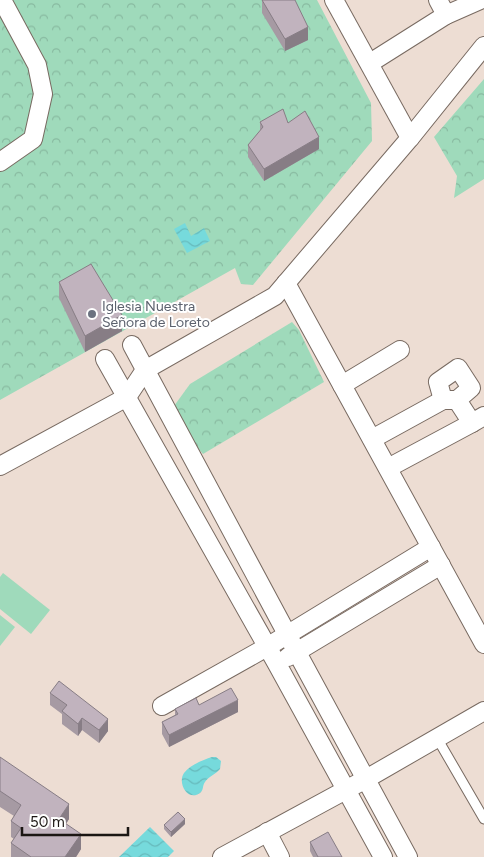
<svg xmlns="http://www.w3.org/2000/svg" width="484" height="857" font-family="Figtree,sans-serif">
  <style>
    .grass { fill: #9fdabb }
    .park { fill: url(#park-crowns) }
    .water { fill: url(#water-waves) }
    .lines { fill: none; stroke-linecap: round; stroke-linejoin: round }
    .lane-casing { stroke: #786a61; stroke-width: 11 }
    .street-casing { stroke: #786a61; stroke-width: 20 }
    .lane { stroke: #fff; stroke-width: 9 }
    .street { stroke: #fff; stroke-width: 18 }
    .wall { fill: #a69aa3 }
    .shaded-wall { fill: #877d85 }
    .building { fill: #c1b3be; stroke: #877d85 }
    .worship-dot { fill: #6b7280; stroke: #fff; stroke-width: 2 }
    .labels { text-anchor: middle; stroke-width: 4; stroke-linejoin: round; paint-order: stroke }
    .worship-label { font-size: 14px; fill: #5b616d; stroke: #fff; text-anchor: start }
  </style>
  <defs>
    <pattern id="park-crowns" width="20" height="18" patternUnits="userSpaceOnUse" patternTransform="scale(1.25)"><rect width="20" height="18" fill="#9fdabb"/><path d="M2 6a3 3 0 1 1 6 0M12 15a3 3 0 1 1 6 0" fill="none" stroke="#88baa0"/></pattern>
    <pattern id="water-waves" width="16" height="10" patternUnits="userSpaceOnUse" patternTransform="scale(1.25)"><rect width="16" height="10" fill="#76dadc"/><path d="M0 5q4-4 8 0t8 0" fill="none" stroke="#66babc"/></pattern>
  </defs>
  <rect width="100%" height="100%" fill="#edddd3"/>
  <g class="grass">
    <polygon points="3,573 50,610 31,634 0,609 0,577"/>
    <polygon points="0,615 15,627 0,646"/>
  </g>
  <g class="park">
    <polygon points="0,0 317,0 371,103 372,141 253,285 241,284 235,268 0,400"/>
    <polygon points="484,79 484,179 454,198 457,176 434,137"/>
    <polygon points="292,322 299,330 324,382 203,454 172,419 174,406 190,384"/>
  </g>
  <g class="water">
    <polygon points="185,223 191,236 204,228 210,241 187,253 174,229"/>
    <path d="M 212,757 L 216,757 L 221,761 L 220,769 C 216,774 208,777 205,782 C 202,786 204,790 200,793 C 188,802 177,783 184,773 C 190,765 203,760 212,757 Z"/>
    <polygon points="150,827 174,851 168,857 119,857"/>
  </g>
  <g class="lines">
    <defs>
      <polyline id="lane" points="437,738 484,819"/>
      <g id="street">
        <polyline points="334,0 410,138"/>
        <polyline points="438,0 446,15"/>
        <polyline points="370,63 446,15 480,0"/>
        <polyline points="0,162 33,139 43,94 37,65 2,0"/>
        <polyline points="286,283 484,644"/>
        <polyline points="132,345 287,634 408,857"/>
        <polyline points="105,359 277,664 383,857"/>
        <polyline points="342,385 400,350"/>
        <polyline points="457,400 471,388 458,368 438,382 443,400 457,400 472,423"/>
        <polyline points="372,439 443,400"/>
        <polyline points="0,466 127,397 145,370 275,296 410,138 484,46"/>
        <polyline points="388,468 472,423 484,416"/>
        <polyline points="288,657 441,565"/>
        <polyline points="162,706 267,647 431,547"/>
        <polyline points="267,832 280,857"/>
        <polyline points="222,857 366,779 484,711"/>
      </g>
    </defs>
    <use href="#lane" class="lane-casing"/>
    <use href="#street" class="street-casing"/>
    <use href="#lane" class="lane"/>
    <use href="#street" class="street"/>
  </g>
  <g class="wall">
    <polygon points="262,0 308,40 285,51 262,13"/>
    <polygon points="260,122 288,123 319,149 264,181 248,157 248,145 260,131"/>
    <polygon points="59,282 122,331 85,352 59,298"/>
    <polygon points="50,693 108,731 99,743 82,730 78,736 62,724 62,714 50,705"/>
    <polygon points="199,705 238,712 169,747 162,734 162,722 175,715 175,709"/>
    <polygon points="0,757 69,819 66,824 81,849 76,857 11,857 11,843 14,839 11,837 11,821 14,816 0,807"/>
    <polygon points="185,824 171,837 164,829 164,825"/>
    <polygon points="310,842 342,857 313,857 310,851"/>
  </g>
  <g class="shaded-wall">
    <polygon points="308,27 308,40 285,51 285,39"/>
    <polygon points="319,137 319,149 264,181 264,169"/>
    <polygon points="122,315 122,331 85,352 85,336"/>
    <polygon points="238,700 238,712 169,747 169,735"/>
    <polygon points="82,718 82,730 78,736 78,724"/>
    <polygon points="108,719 108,731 99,743 99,730"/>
    <polygon points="69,804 69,819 59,834 59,819"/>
    <polygon points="185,819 185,824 171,837 171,832"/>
    <polygon points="81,834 81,849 76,857 65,857"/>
  </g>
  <g class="building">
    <polygon points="262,0 295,0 308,27 285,39"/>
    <polygon points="283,109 288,123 305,111 319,137 264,169 248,145 263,127 260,122"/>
    <polygon points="91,264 122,315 85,336 59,282"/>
    <polygon points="59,681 108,719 99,730 82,718 78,724 62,711 67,705 50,693"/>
    <polygon points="231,688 238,700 169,735 162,722 178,714 175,709 196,698 199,705"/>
    <polygon points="0,757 69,804 59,819 81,834 65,857 31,857 11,843 21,828 11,821 21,805 0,791"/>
    <polygon points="178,812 185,819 171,832 164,825"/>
    <polygon points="328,832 342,857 318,857 310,842"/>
  </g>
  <circle class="worship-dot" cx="92" cy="314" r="5"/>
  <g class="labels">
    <g class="worship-label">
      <text x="102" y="311">Iglesia Nuestra<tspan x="102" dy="16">Señora de Loreto</tspan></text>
    </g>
  </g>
  <path d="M22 827v8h106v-8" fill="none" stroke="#1b1613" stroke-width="2.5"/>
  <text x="30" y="827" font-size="15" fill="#1b1613" stroke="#ffffff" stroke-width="4" paint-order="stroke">50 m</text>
</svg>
